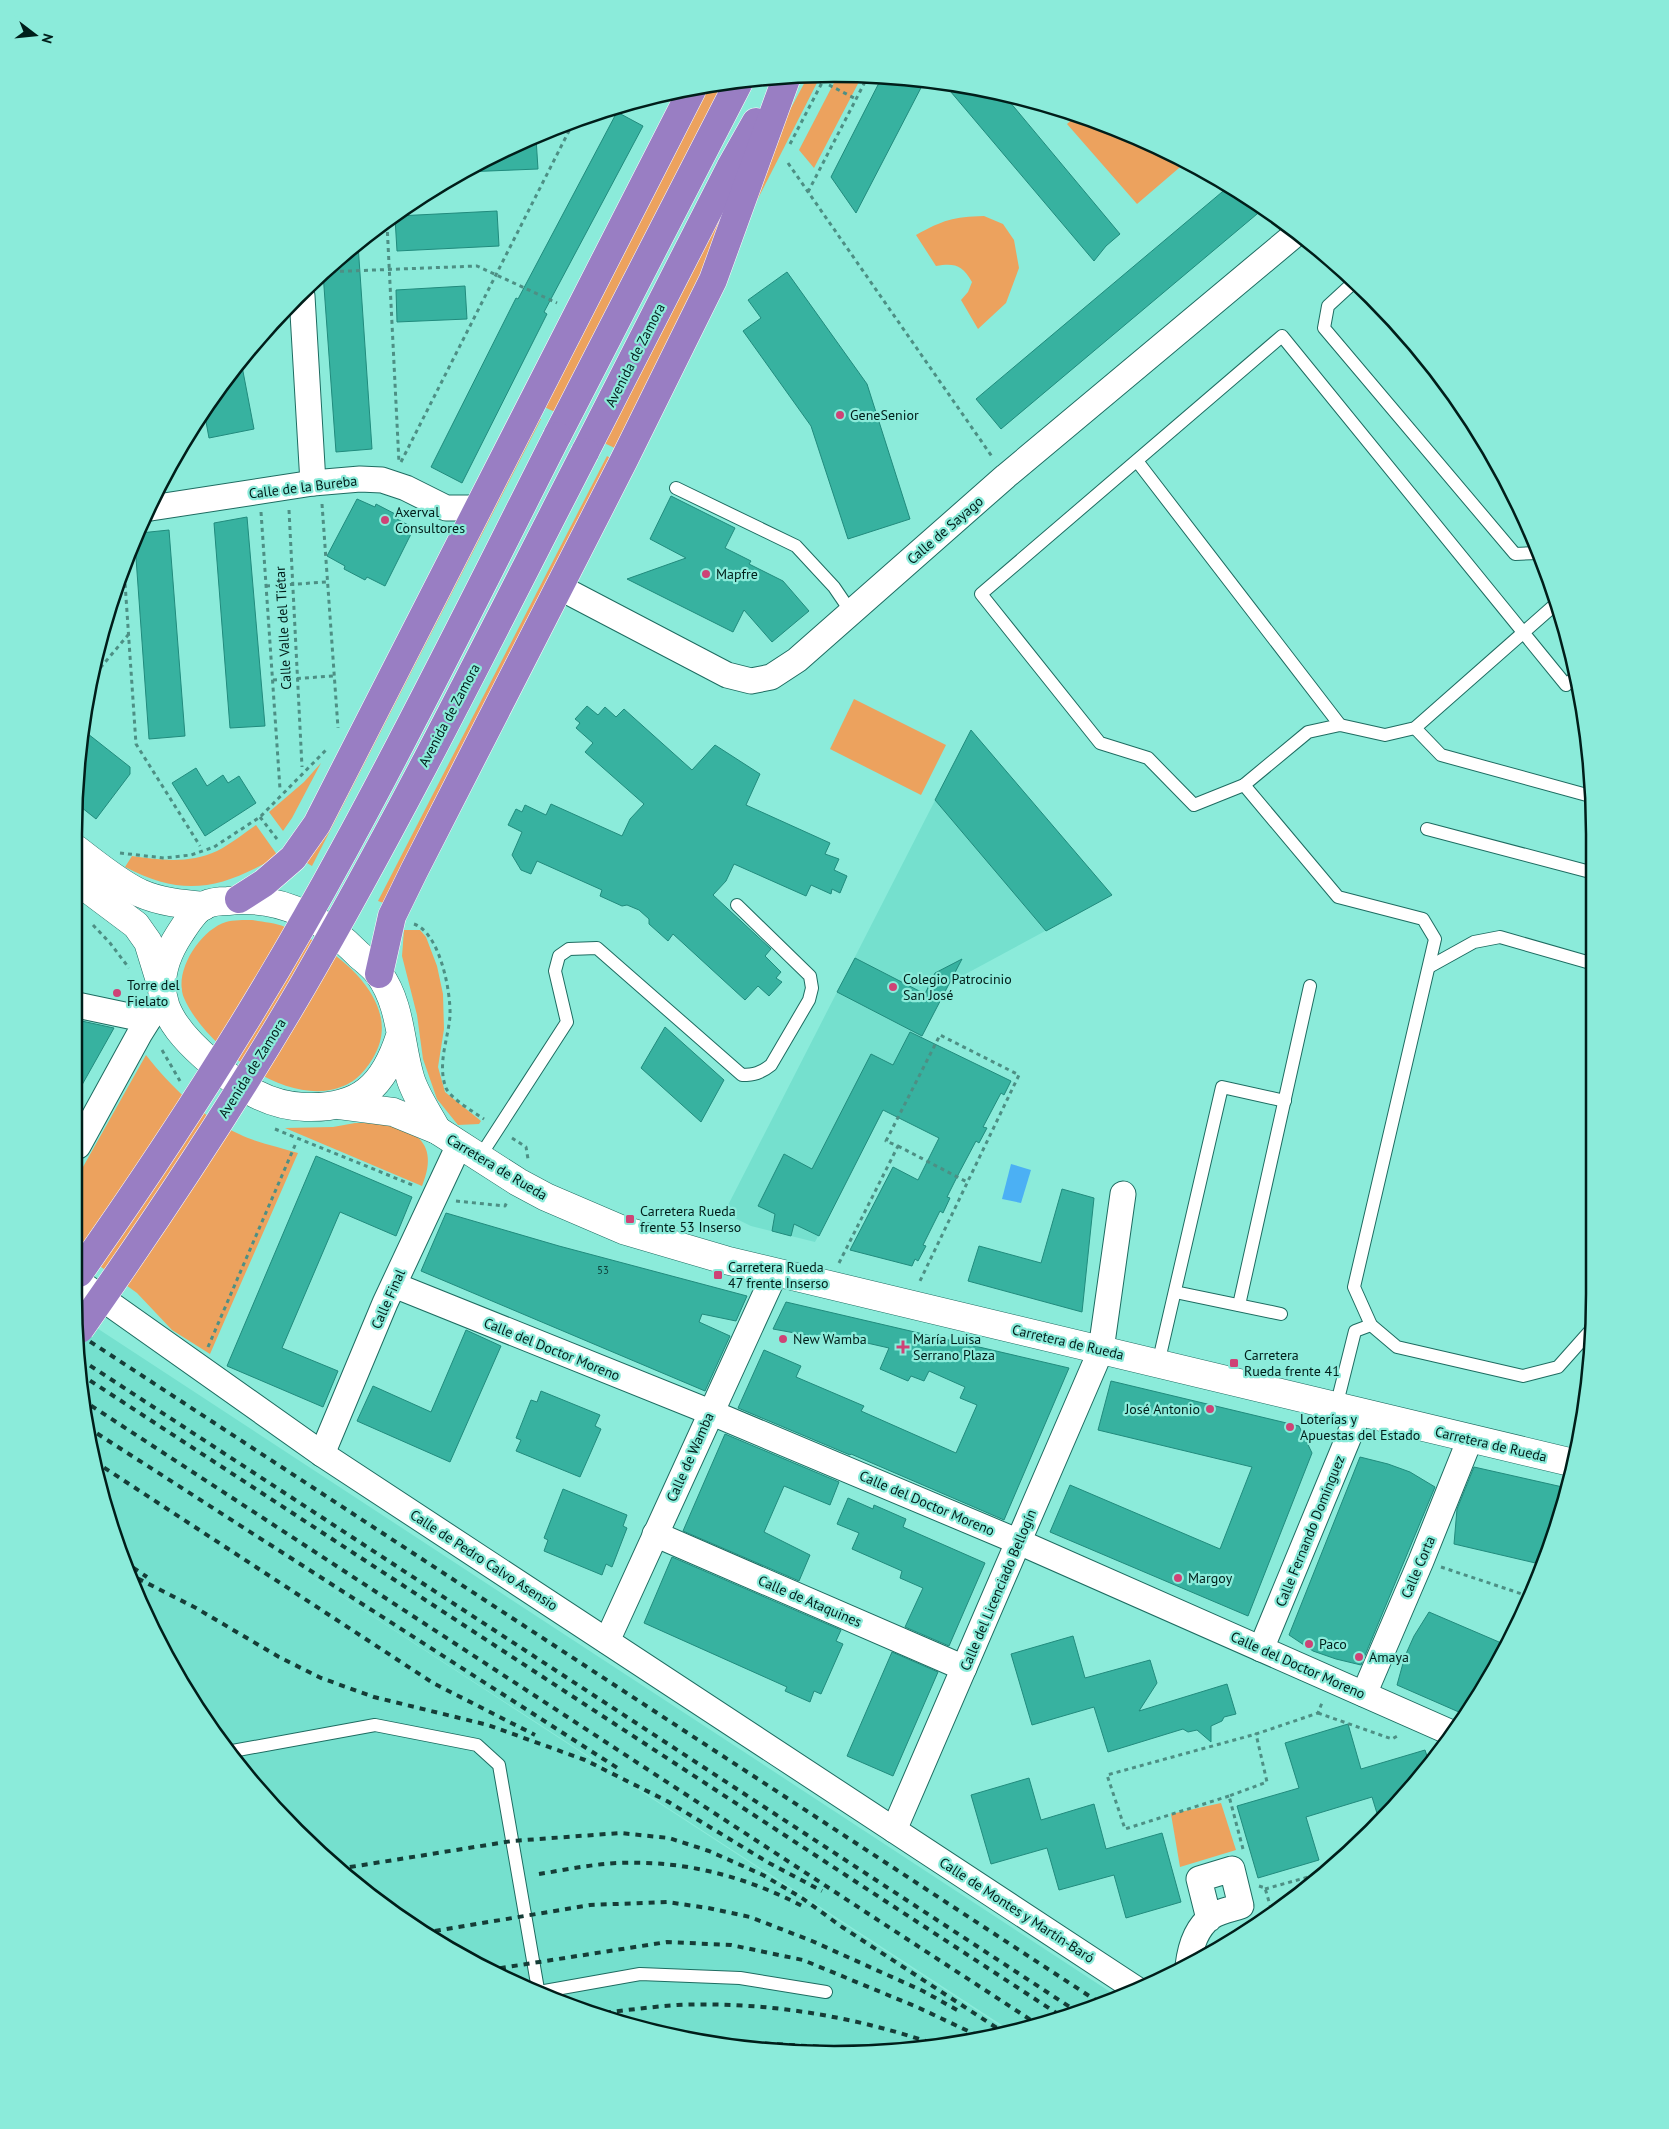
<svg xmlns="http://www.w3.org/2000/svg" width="1669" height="2129" font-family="'PT Sans',sans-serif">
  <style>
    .built { fill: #75e0ce }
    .green { fill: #eca25e }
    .water { fill: #4bb0f4 }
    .building { fill: #37b2a0; stroke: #218b7d }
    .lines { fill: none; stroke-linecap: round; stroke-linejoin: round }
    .lane-casing { stroke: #1e6c61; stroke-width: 14 }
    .street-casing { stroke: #1e6c61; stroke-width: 27 }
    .secondary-casing { stroke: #1e6c61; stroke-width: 29 }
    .highway-casing { stroke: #fff; stroke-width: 29 }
    .path { stroke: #4d8f84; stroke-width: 3; stroke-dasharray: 4 4; stroke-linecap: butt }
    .lane { stroke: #fff; stroke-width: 12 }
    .street { stroke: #fff; stroke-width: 25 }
    .secondary { stroke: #fff; stroke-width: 28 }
    .highway { stroke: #997ec3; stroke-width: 28 }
    .rail { stroke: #153d37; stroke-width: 4; stroke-dasharray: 6 6; stroke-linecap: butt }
    .highway-bridge-casing { stroke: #fff; stroke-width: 29; stroke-linecap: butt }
    .highway-bridge { stroke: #997ec3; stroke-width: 28 }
    .poi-dot { fill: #ce4376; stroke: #8bebda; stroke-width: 2 }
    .labels { text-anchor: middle; stroke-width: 4.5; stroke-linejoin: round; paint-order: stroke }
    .number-label { font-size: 11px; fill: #0e433c }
    .street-label { font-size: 14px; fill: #001e1a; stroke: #8bebda }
    .poi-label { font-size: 14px; fill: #001e1a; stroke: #8bebda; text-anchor: start }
    .rim { fill: none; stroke: #001e1a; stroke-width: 2.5 }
  </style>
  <rect width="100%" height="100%" fill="#8bebda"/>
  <g class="built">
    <polygon points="971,730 1112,895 949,983 815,1242 751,1226 724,1213"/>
    <polygon points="80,1317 1121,1999 1032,2029 1014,2033 150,1471 1011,2033 934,2049 835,2055 735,2049 638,2029 544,1997 454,1953 372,1898 297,1833 231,1758 176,1675 132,1586 100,1492 80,1394"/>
  </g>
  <g class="green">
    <polygon points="862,76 814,168 799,150 837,77"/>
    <polygon points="820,77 741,232 783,123 807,78"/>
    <polygon points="726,82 555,412 540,405 707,87"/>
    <polygon points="1076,116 1171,152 1186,162 1137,204 1067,124"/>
    <polygon points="751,156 701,288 619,450 604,443"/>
    <path d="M 984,216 L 1003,224 L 1014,240 L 1019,268 L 1006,303 L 978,329 L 961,300 L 968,292 L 972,282 C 962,265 955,263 936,266 L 916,235 C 943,220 953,217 984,216 Z"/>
    <polygon points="534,416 541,419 312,866 302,860"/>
    <polygon points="607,456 615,461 389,905 378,901"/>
    <polygon points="854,699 946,745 921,795 830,749"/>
    <polygon points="321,763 292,818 283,831 269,812 304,782"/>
    <path d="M 256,825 L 278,856 C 221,889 184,898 125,867 L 132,856 C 161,860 189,864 217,851 C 231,844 244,833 256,825 Z"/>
    <path d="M 252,920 C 263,922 275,923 285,927 C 331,944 408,1001 373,1058 C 362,1076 351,1086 330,1090 C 278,1100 204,1044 184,998 C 173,972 200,930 226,922 C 233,920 244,920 252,920 Z"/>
    <polygon points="404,930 420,930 426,937 437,966 443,994 444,1029 438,1067 445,1092 481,1121 479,1124 458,1125 437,1099 423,1059 417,1015 402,956"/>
    <path d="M 146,1055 C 171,1087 202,1117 239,1134 C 257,1143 279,1147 298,1153 L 210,1354 L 172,1330 L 137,1293 L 79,1251 L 79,1174 Z"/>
    <path d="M 355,1123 C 398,1122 445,1132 422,1186 L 285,1128 L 333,1127 Z"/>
    <polygon points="1221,1803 1236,1850 1180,1867 1171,1814"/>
  </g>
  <polygon class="water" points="1011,1164 1031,1170 1021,1203 1002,1199"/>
  <g class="building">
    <polygon points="883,75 924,82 856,213 831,177"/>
    <polygon points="945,85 1004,95 1120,234 1106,246 1094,261"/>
    <polygon points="617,112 643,126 544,312 547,314 462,483 431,467 516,298 518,299"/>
    <polygon points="536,138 538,169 464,172 464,171"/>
    <polygon points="1228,187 1263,209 1001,429 976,399"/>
    <polygon points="497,211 499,246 397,251 395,218 397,216"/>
    <polygon points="358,244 372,449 336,452 323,273 333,263"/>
    <polygon points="787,272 867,384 910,519 848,539 811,426 743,331 761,318 748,300"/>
    <polygon points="465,286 467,319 397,322 396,290"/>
    <polygon points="241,361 254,429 209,438 204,411 231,371"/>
    <polygon points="671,496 735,528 725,548 751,561 749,564 783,581 809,611 772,642 744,610 733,632 627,579 686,558 650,539"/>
    <polygon points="357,499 375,507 376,504 399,516 397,519 414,528 385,586 367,577 365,580 344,569 345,566 327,556"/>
    <polygon points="247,517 265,726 230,728 214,523"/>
    <polygon points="169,530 185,736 149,739 135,544 140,533"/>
    <polygon points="587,706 598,715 605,707 616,717 624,709 692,770 715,745 760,774 746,805 830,843 825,854 839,859 834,870 847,876 840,893 832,889 831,894 811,885 806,896 734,864 726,881 713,895 771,949 765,956 781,972 776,978 782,982 769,996 758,986 745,1000 673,934 668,941 649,924 649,919 639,910 627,905 622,906 600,896 602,890 537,861 531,874 521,870 512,855 522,832 508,825 516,809 522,812 525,805 546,815 551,804 622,836 630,819 644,804 585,752 593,743 576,728 580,723 575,719"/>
    <polygon points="83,730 130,767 130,774 96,819 76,803 75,785"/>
    <polygon points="971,730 1112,895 1046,931 935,800"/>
    <polygon points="196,768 207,786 223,775 228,783 239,776 256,803 205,836 172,783"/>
    <polygon points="855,958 925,994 935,973 962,959 922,1036 837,992"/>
    <polygon points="77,1020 114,1028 78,1092"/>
    <polygon points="665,1027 724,1080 701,1122 641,1068"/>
    <polygon points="910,1032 1011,1081 1004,1095 1001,1093 983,1127 987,1128 979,1143 976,1141 959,1173 947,1197 950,1198 943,1213 940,1211 923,1245 926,1246 918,1261 915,1259 912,1266 850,1250 893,1167 918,1180 939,1138 883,1110 819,1236 794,1224 791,1236 772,1231 775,1214 758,1206 784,1154 812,1169 871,1054 893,1065"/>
    <polygon points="316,1156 412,1197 396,1236 340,1212 282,1348 338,1371 323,1407 227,1366"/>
    <polygon points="1062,1189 1094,1198 1082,1312 968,1281 979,1246 1041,1263"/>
    <polygon points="446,1213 559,1246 747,1296 736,1321 702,1314 699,1322 730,1336 705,1391 421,1271"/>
    <polygon points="786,1302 1069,1368 1004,1520 851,1454 850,1455 738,1408 764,1350 801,1366 796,1377 864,1406 861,1411 956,1453 977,1405 960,1398 965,1387 929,1371 924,1381 911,1376 908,1381 880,1369 889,1348 823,1333 822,1338 773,1329"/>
    <polygon points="466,1330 501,1346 450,1462 357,1421 373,1386 431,1412"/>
    <polygon points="1111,1381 1299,1426 1312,1453 1248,1616 1050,1532 1070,1485 1220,1549 1252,1467 1098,1430"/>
    <polygon points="541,1391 600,1415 595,1426 601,1429 580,1477 516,1451 521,1440 516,1438 531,1400 537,1402"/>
    <polygon points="725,1434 839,1482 830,1505 784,1486 764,1532 810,1555 799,1581 683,1531"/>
    <polygon points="1360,1457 1388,1464 1410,1472 1435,1487 1361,1665 1336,1659 1313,1651 1289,1635"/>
    <polygon points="1474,1467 1567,1488 1544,1565 1454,1544 1457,1509"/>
    <polygon points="563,1489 627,1515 623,1526 627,1528 612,1567 606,1564 602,1575 544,1551 548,1540 544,1538"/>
    <polygon points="848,1498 873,1509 874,1505 906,1519 903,1527 985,1563 949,1646 905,1627 923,1588 900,1578 902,1571 852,1549 859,1533 837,1524"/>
    <polygon points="672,1557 841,1630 836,1641 843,1644 821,1694 814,1691 810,1702 785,1691 787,1687 644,1623"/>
    <polygon points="1429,1612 1506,1645 1468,1716 1397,1685 1405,1656 1414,1636"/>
    <polygon points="1073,1636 1085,1678 1150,1660 1157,1683 1139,1711 1227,1684 1236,1714 1224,1717 1222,1721 1211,1726 1211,1742 1197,1730 1188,1732 1183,1729 1108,1752 1094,1707 1032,1725 1011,1654"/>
    <polygon points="892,1652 938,1672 893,1776 847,1756"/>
    <polygon points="1348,1724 1361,1769 1425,1750 1430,1765 1406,1796 1380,1823 1372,1797 1306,1817 1319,1860 1258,1878 1237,1806 1299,1788 1285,1743"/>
    <polygon points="1029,1778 1041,1820 1094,1804 1106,1849 1162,1833 1181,1902 1126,1918 1114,1875 1059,1890 1047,1848 991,1864 971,1795"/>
  </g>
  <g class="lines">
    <defs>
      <g id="lane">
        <polyline points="1353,283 1328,306 1324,328 1515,554 1538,553"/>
        <polyline points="1137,461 1340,725"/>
        <polyline points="676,488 796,546 834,587 851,612"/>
        <polyline points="1558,602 1415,728 1385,735 1340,725 1308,732 1244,785 1194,805 1148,758 1100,743 981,594 1282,336 1566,685 1578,675"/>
        <polyline points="1415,728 1441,755 1594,797"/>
        <polyline points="1244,785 1338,897 1423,919 1435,939 1354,1287 1371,1325 1397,1347 1523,1376 1558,1367 1590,1331 1593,1321"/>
        <polyline points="1427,829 1594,873"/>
        <polyline points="1429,967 1474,942 1500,937 1594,964"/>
        <path d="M 479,1158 L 567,1022 L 555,971 L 559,956 L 569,949 L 597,948 L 742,1075 C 754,1075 761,1073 771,1065 L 809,1000 L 812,988 L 810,976 L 737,905"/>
        <polyline points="1175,1292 1281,1314"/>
        <polyline points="1239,1305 1310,986"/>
        <polyline points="1158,1364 1222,1087 1285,1101"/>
        <polyline points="1336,1407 1355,1331 1371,1325"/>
        <polyline points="227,1752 375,1725 477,1745 499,1765 539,1995"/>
        <polyline points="539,1992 640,1974 740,1978 826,1992"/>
      </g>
      <g id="street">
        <polyline points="302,296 313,483"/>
        <polyline points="151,508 313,483 360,479 382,480 406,488 446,508 479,508"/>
        <polyline points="559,587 727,675 751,681 771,677 797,660 1006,476 1298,232"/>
        <polyline points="77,1005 148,1020"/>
        <polyline points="78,1146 140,1033 162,998"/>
        <polyline points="79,1282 322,1454 1139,1991"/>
        <polyline points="394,1285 710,1412 1019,1542 1454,1734"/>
        <polyline points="322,1454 385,1303 459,1145"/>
        <polyline points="655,1534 964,1668"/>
        <polyline points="607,1641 775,1273"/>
        <polyline points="1261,1649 1359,1412"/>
        <polyline points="1364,1694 1421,1561 1470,1439"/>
        <polyline points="894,1830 1101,1350 1123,1194"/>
        <path d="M 1188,1966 C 1190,1949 1196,1928 1211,1917 C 1219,1911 1232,1909 1241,1906 L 1232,1869 L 1199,1879 L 1209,1919"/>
      </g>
      <g id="secondary">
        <path d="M 76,849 C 96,864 117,882 140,893 C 160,902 182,904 204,906"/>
        <polyline points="76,880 136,925 148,942 160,981"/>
        <path d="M 400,1036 C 384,1086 360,1109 305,1107 C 268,1106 240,1087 213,1064 C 168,1026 143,991 179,935 C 185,926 194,910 205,905 C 211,902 221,901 228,901 C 281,895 323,918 359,955 C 366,961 374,967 379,974 C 401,1004 400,1043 410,1077 C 415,1095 428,1113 437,1130"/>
        <polyline points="339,1105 393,1112 437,1130 518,1182 546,1197 623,1230 725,1260 1574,1463"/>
      </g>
      <g id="highway">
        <polyline points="557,436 740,80"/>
        <polyline points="585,452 730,168 756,122"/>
        <polyline points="239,899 264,883 293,858 317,824 692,90"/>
        <polyline points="379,974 392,916 414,871 624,460 713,280 786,79"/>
      </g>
    </defs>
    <use href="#lane" class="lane-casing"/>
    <use href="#street" class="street-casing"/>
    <use href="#secondary" class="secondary-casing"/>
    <use href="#highway" class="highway-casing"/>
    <g class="path">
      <polyline points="829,85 856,99"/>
      <polyline points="790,144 825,77"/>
      <polyline points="788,163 993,458"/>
      <polyline points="808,192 868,76"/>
      <polyline points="387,224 399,463"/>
      <polyline points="324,272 477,266 557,303"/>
      <polyline points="401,462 574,121"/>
      <polyline points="322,504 338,728"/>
      <polyline points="289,510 302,767"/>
      <polyline points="261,512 280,789"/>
      <polyline points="124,568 136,744 200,846"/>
      <polyline points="266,586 327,582"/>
      <polyline points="90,680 128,635"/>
      <polyline points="273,680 334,676"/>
      <polyline points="260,817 277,839"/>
      <polyline points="120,853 164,858 191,855 214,847 260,817 327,749"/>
      <path d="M 414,924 C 440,933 451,992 450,1016 C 448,1040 437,1064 446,1088 C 450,1098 475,1113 484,1119"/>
      <polyline points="93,925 110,943 129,968"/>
      <polyline points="162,1050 180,1081"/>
      <polyline points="275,1129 415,1186"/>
      <polyline points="512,1138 526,1147 528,1159"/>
      <polyline points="898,1146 967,1182"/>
      <polyline points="456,1201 505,1206 507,1202"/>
      <polyline points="839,1263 898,1146 886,1141 940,1035 1019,1075 919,1283"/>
      <polyline points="208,1347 296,1143"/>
      <polyline points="1441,1567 1531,1597"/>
      <polyline points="1318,1713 1392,1739 1399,1735"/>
      <polyline points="1229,1796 1125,1829 1107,1775 1256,1734"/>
      <polyline points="1243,1849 1229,1796 1267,1782 1256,1734 1318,1713 1323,1700"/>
      <polyline points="1259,1886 1265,1888 1272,1912"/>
      <polyline points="1265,1889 1330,1871"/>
    </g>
    <use href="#lane" class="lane"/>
    <use href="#street" class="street"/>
    <use href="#secondary" class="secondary"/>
    <use href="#highway" class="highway"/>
    <g class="rail">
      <polyline points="80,1335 1103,2005"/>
      <polyline points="80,1359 1079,2013"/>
      <polyline points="80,1374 1064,2018"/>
      <polyline points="81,1399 1040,2026"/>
      <polyline points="87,1427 619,1769"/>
      <polyline points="94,1461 433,1683 535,1735"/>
      <polyline points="123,1561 147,1577"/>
      <polyline points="127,1573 196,1608 279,1657 321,1678 374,1697 488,1725 585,1760 667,1801 769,1863 822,1891"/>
      <polyline points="338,1869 512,1841 620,1833 669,1838 709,1851 763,1875 802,1898 842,1927 1006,2034"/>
      <path d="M 539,1874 C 565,1870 592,1864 619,1863 C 685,1860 748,1877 806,1908"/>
      <polyline points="423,1933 590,1905 667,1902 708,1908 750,1917 812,1941 923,1991 957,2010"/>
      <polyline points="488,1970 667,1942 731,1945 803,1960 917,2007 985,2039"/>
      <path d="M 593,2014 C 621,2011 649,2007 677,2005 C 767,2001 859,2017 943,2047"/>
      <polyline points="717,2045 756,2043 858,2049 875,2053"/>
    </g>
    <defs>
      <g id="highway-bridge">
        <path d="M 79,1273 C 175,1137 265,996 344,850 C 419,713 487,574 557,436"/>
        <path d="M 80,1329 C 158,1218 233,1105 302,987 C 403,813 493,631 585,452"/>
      </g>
    </defs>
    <use href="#highway-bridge" class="highway-bridge-casing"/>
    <use href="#highway-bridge" class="highway-bridge"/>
  </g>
  <g class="poi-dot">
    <circle cx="840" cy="415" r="5"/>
    <circle cx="385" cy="520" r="5"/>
    <circle cx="706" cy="574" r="5"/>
    <circle cx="893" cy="987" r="5"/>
    <circle cx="117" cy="993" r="5"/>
    <rect x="625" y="1214" width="10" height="10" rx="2.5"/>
    <rect x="713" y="1270" width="10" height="10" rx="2.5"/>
    <circle cx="783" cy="1339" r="5"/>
    <path d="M900.5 1339.5h5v5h5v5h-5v5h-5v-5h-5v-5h5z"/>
    <rect x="1229" y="1358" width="10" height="10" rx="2.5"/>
    <circle cx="1210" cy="1409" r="5"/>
    <circle cx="1290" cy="1427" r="5"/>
    <circle cx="1178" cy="1578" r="5"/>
    <circle cx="1309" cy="1644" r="5"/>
    <circle cx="1359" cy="1657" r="5"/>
  </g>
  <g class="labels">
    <g class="number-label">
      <text x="603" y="1274">53</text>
    </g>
    <g class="street-label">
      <text transform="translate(635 355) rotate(-63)" y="5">Avenida de Zamora</text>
      <text transform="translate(303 487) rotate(-7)" y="5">Calle de la Bureba</text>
      <text transform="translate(945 530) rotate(-41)" y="5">Calle de Sayago</text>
      <text transform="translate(283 628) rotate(-93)" y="5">Calle Valle del Tiétar</text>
      <text transform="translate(449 715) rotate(-62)" y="5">Avenida de Zamora</text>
      <text transform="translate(252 1068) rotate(-58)" y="5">Avenida de Zamora</text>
      <text transform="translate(497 1167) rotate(31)" y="5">Carretera de Rueda</text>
      <text transform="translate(388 1299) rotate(-66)" y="5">Calle Final</text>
      <text transform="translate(1068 1342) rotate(13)" y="5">Carretera de Rueda</text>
      <text transform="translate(552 1349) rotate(22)" y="5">Calle del Doctor Moreno</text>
      <text transform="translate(1491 1444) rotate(13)" y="5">Carretera de Rueda</text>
      <text transform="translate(690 1457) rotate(-66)" y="5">Calle de Wamba</text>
      <text transform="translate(927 1503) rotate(23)" y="5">Calle del Doctor Moreno</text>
      <text transform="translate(1310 1531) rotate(-68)" y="5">Calle Fernando Domínguez</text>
      <text transform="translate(484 1560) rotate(33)" y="5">Calle de Pedro Calvo Asensio</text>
      <text transform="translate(1418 1567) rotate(-67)" y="5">Calle Corta</text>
      <text transform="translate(998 1590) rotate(-67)" y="5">Calle del Licenciado Bellogín</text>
      <text transform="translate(810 1601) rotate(23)" y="5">Calle de Ataquines</text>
      <text transform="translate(1298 1665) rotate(24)" y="5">Calle del Doctor Moreno</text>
      <text transform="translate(1017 1910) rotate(33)" y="5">Calle de Montes y Martín-Baró</text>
    </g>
    <g class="poi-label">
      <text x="850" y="420">GeneSenior</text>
      <text x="395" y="517">Axerval<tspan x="395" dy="16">Consultores</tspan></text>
      <text x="716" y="579">Mapfre</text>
      <text x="903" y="984">Colegio Patrocinio<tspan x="903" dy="16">San José</tspan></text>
      <text x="127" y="990">Torre del<tspan x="127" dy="16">Fielato</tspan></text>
      <text x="640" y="1216">Carretera Rueda<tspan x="640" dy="16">frente 53 Inserso</tspan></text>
      <text x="728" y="1272">Carretera Rueda<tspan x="728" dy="16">47 frente Inserso</tspan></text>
      <text x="793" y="1344">New Wamba</text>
      <text x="913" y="1344">María Luisa<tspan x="913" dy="16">Serrano Plaza</tspan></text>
      <text x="1244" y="1360">Carretera<tspan x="1244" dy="16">Rueda frente 41</tspan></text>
      <text x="1200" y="1414" text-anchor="end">José Antonio</text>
      <text x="1300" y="1424">Loterías y<tspan x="1300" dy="16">Apuestas del Estado</tspan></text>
      <text x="1188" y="1583">Margoy</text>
      <text x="1319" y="1649">Paco</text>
      <text x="1369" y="1662">Amaya</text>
    </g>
  </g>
  <path d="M0 0H1669V2129H0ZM834 82H834A752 752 0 0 1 1586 834V1294A752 752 0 0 1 834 2046H834A752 752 0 0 1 82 1294V834A752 752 0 0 1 834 82Z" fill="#8bebda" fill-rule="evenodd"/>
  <path class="rim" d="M834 82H834A752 752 0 0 1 1586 834V1294A752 752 0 0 1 834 2046H834A752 752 0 0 1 82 1294V834A752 752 0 0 1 834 82Z"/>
  <g transform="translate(35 35) rotate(106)" stroke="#8bebda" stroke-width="4" paint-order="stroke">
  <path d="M0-4L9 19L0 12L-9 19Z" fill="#001e1a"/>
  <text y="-8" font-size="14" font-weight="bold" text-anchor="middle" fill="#001e1a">N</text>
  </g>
</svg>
